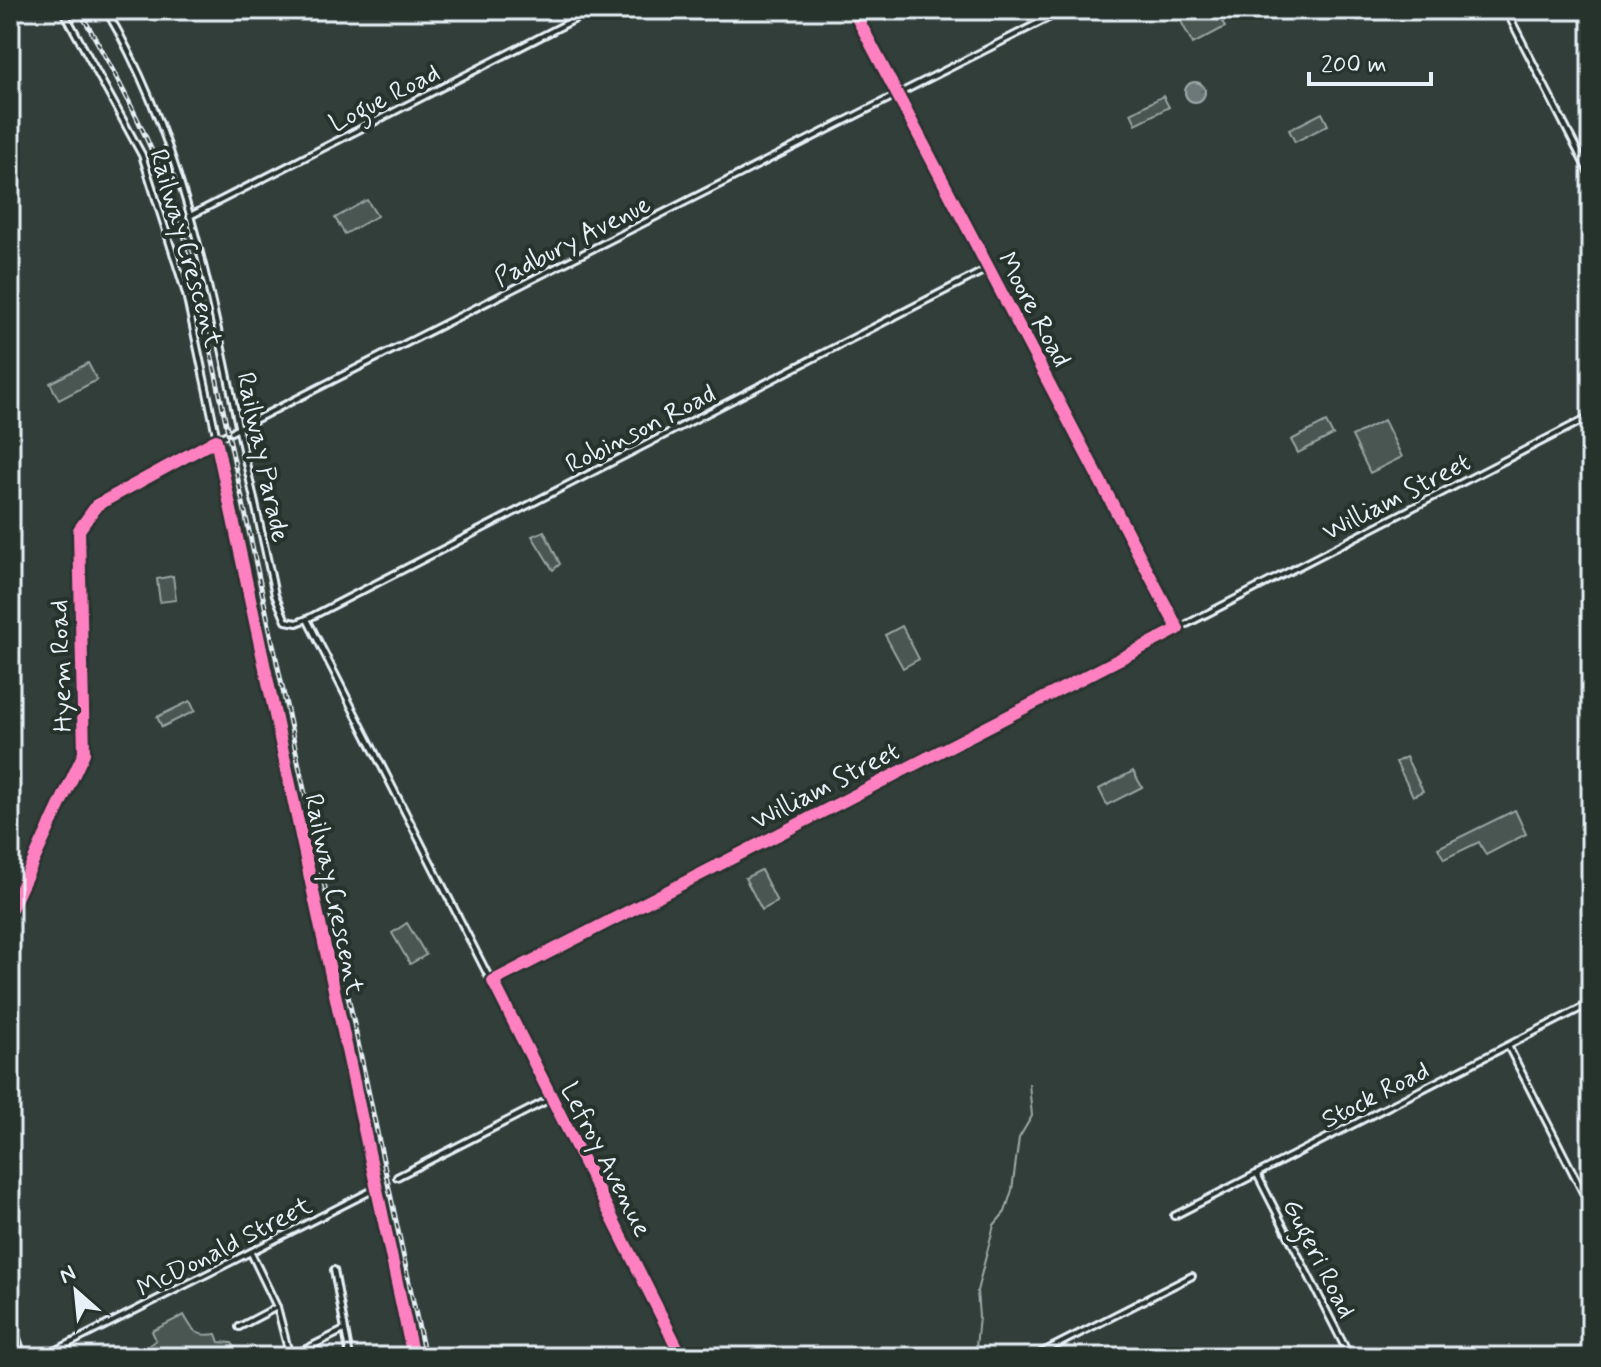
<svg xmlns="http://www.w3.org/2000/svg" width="1601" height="1367" font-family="Mynerve,sans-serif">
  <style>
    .pitch { fill: #495651; stroke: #98a4a4; stroke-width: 2 }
    .water { fill: url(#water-ripples); stroke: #9ea9ab; stroke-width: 2 }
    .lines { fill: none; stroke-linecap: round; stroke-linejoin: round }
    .stream { stroke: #9ea9ab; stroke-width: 2 }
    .minor-casing { stroke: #e8f1f8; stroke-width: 10 }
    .trunk-casing { stroke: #e8f1f8; stroke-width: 13 }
    .minor { stroke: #26332d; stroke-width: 4 }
    .trunk { stroke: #26332d; stroke-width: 7 }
    .rail-casing { stroke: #e8f1f8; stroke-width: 5 }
    .rail { stroke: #26332d; stroke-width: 2; stroke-dasharray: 6; stroke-linecap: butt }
    .cycleway-casing { stroke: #26332d; stroke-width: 17 }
    .cycleway { stroke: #ff80c0; stroke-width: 12 }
    .labels { text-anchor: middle; stroke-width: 8; stroke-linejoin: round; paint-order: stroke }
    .street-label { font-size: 26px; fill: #e8f1f8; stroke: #26332d }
  </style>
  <defs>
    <pattern id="water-ripples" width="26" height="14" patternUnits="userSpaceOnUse" patternTransform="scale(2)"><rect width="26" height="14" fill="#6d7978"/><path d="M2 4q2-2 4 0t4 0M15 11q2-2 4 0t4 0" fill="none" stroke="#5b6363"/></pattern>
  </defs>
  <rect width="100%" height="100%" fill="#323e39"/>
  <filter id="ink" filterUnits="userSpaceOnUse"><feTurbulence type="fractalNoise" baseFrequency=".0125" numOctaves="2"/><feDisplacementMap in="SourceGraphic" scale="16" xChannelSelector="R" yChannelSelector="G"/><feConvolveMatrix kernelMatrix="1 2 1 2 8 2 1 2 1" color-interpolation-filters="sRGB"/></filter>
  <g filter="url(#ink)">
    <g class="pitch">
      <polygon points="1180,10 1216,10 1225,27 1193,44 1176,12"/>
      <polygon points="1163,96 1169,107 1136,124 1131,113"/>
      <polygon points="1322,113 1328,125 1295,142 1289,130"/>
      <polygon points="367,200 377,216 345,234 335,218"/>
      <polygon points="88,363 97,380 59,400 50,383"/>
      <polygon points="1384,420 1402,457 1370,473 1352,436"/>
      <polygon points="1326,422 1333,435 1298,453 1291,440"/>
      <polygon points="544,531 560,564 553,570 532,536"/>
      <polygon points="173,576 176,600 160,602 157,579"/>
      <polygon points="902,626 919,659 903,668 885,635"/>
      <polygon points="190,701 195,711 162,727 157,717"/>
      <polygon points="1406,757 1423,791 1413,796 1396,762"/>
      <polygon points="1133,771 1142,787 1107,805 1099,789"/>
      <polygon points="1515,810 1526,834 1486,855 1479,842 1444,859 1438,848"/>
      <polygon points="761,870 777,902 762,910 745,878"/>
      <polygon points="407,923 426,955 410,964 392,933"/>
      <path d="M 184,1315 C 193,1332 197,1337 216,1334 L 219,1342 L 232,1343 L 242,1357 L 141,1357 L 139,1353 L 156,1340 L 152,1331 Z"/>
    </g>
    <circle class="water" cx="1195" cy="92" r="10"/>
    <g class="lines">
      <polyline class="stream" points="975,1357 979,1317 977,1291 994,1225 1005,1212 1012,1190 1019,1138 1032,1116 1029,1084"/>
      <defs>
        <g id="minor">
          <polyline points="63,10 142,155 186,294 413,1357"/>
          <path d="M 106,10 C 180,135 208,280 237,421 C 249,479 263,537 275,595 L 286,621 L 297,623 L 307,619 L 989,268"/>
          <polyline points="853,10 1178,629"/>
          <polyline points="1506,10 1591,177"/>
          <polyline points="190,216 593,10"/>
          <polyline points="307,619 682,1357"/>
          <polyline points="10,911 84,753 79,530 97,505 227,434 1064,10"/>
          <polyline points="493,981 1591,416"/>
          <polyline points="1508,1046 1591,1208"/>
          <polyline points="1257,1174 1350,1357"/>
          <polyline points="397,1177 552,1098"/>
          <polyline points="1174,1216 1591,1003"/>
          <polyline points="251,1253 277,1307 290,1357"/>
          <polyline points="334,1270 350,1357"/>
          <polyline points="239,1327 277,1307"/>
          <polyline points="43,1357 375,1189"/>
          <polyline points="290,1357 344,1330"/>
          <polyline points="1033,1357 1192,1276"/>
        </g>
        <g id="trunk">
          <polyline points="10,1323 22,1357"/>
          <polyline points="10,1338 17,1357"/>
        </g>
      </defs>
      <use href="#minor" class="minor-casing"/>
      <use href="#trunk" class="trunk-casing"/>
      <use href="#minor" class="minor"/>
      <use href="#trunk" class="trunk"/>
      <defs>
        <path id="rail" d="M 79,10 C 125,89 164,166 190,254 L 425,1357"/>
      </defs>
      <use href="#rail" class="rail-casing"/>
      <use href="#rail" class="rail"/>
      <defs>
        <g id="cycleway">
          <polyline points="10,911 84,753 79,530 97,505 216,440 413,1357"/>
          <polyline points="682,1357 493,981 1178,629 853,10"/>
        </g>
      </defs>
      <use href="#cycleway" class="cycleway-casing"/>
      <use href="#cycleway" class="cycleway"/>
    </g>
  </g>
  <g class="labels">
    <g class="street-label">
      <text transform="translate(384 97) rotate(-27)" y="9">Logue Road</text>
      <text transform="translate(572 240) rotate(-27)" y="9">Padbury Avenue</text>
      <text transform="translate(187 248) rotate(74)" y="9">Railway Crescent</text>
      <text transform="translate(1035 309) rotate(62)" y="9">Moore Road</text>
      <text transform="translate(640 428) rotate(-27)" y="9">Robinson Road</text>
      <text transform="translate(264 457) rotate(78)" y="9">Railway Parade</text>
      <text transform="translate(1396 496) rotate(-27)" y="9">William Street</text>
      <text transform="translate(60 666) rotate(-92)" y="9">Hyem Road</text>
      <text transform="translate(825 785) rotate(-27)" y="9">William Street</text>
      <text transform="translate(335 894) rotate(78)" y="9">Railway Crescent</text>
      <text transform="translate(1375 1094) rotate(-27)" y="9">Stock Road</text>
      <text transform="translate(607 1159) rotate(63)" y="9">Lefroy Avenue</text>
      <text transform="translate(224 1246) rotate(-27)" y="9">McDonald Street</text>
      <text transform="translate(1320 1258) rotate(63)" y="9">Gugeri Road</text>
    </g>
  </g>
  <rect width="1601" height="1367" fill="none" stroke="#26332d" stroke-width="40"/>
  <rect x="20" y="20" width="1561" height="1327" fill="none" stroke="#e8f1f8" stroke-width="3" filter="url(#ink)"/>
  <g transform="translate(76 1291) rotate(333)" stroke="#26332d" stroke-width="6" paint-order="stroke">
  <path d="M0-6L14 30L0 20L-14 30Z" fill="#e8f1f8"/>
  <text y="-12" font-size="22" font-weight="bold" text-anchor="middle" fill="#e8f1f8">N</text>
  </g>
  <path d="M1309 72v12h122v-12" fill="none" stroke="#e8f1f8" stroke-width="4"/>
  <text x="1321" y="72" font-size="24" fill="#e8f1f8" stroke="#26332d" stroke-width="6" paint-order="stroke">200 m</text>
</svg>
